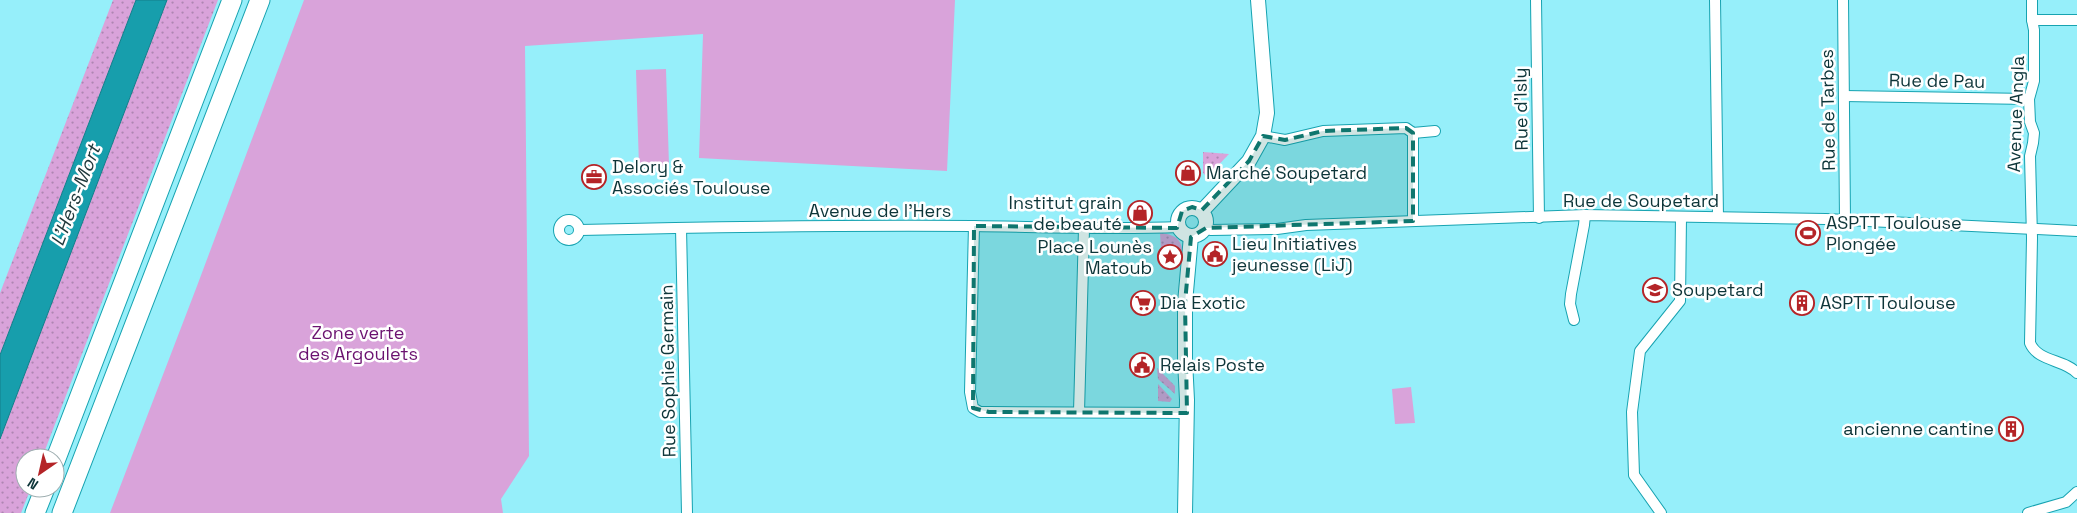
<svg xmlns="http://www.w3.org/2000/svg" width="2077" height="513" font-family="'Space Grotesk',sans-serif">
  <style>
    .grass { fill: url(#grass-dots) }
    .park { fill: #d9a3da }
    .water { fill: #179eac; stroke: #147e8a }
    .lines { fill: none; stroke-linecap: round; stroke-linejoin: round }
    .street-casing { stroke: #17a3b1; stroke-width: 12 }
    .secondary-casing { stroke: #17a3b1; stroke-width: 16 }
    .highway-casing { stroke: #17a3b1; stroke-width: 21 }
    .street { stroke: #fff; stroke-width: 10 }
    .secondary { stroke: #fff; stroke-width: 14 }
    .highway { stroke: #fff; stroke-width: 19 }
    .marked { fill: #0f766e; fill-opacity: 0.2; stroke: #0f766e; stroke-width: 4; stroke-dasharray: 10 6; stroke-linejoin: round }
    .labels { text-anchor: middle; stroke-width: 5; stroke-linejoin: round; paint-order: stroke }
    .street-label { font-size: 18px; fill: #0d3539; stroke: #fff }
    .poi-label { font-size: 18px; fill: #0d3539; stroke: #fff; text-anchor: start }
    .park-label { font-size: 18px; fill: #6b1270; stroke: #fff }
    .water-label { font-size: 19px; font-style: italic; fill: #1d373a; stroke: #fff }
  </style>
  <defs>
    <pattern id="grass-dots" width="8" height="8" patternUnits="userSpaceOnUse" patternTransform="scale(1.25)"><rect width="8" height="8" fill="#d9a3da"/><path d="M2 2h.1M6 6h.1" fill="none" stroke="#ae86b2" stroke-width="1.8" stroke-linecap="round"/></pattern>
  </defs>
  <rect width="100%" height="100%" fill="#96effa"/>
  <g class="grass">
    <polygon points="113,0 136,0 0,355 0,293"/>
    <polygon points="167,0 218,0 42,458 25,458 25,488 31,488 21,513 0,513 0,439"/>
    <polygon points="1203,152 1229,154 1207,177 1203,173"/>
    <path d="M 1160,233 C 1171,234 1181,237 1182,250 L 1161,249 Z"/>
    <polygon points="1157,368 1175,386 1175,394 1158,379"/>
    <polygon points="1158,384 1172,399 1170,402 1158,401"/>
  </g>
  <g class="park">
    <polygon points="304,0 955,0 947,171 699,158 703,34 525,46 529,456 501,499 503,513 110,513 197,286"/>
    <polygon points="666,69 669,166 639,167 636,70"/>
    <polygon points="1411,387 1415,423 1395,424 1392,389"/>
  </g>
  <polygon class="water" points="136,0 167,0 0,439 0,355"/>
  <g class="lines">
    <defs>
      <g id="street">
        <polyline points="1536,0 1539,218"/>
        <polyline points="1715,0 1718,217"/>
        <polyline points="1843,0 1845,220"/>
        <path d="M 2032,0 L 2032,20 L 2034,30 L 2034,81 L 2029,99 L 2030,122 L 2034,133 L 2033,143 L 2030,156 L 2032,238 L 2030,343 C 2038,362 2064,359 2077,373"/>
        <polyline points="2032,20 2077,20"/>
        <polyline points="1844,96 2029,99"/>
        <polyline points="1263,136 1285,140 1323,131 1406,128 1413,133 1435,131"/>
        <circle cx="569" cy="230" r="10"/>
        <polyline points="1413,221 1413,133"/>
        <polyline points="974,226 970,392 973,408 980,412 989,412 1187,413"/>
        <polyline points="681,228 687,513"/>
        <polyline points="1205,228 1211,230 1277,229 1306,225 1585,215 1826,219 2077,231"/>
        <path d="M 580,230 C 711,227 843,225 974,226 C 1043,227 1111,230 1179,227"/>
        <polyline points="1574,320 1570,304 1571,294 1584,225 1585,215"/>
        <polyline points="1079,412 1084,229"/>
        <polyline points="1661,513 1634,475 1632,412 1640,351 1680,301 1681,217"/>
        <polyline points="2028,513 2066,502 2077,492"/>
      </g>
      <g id="secondary">
        <circle cx="1192" cy="222" r="14"/>
        <polyline points="1202,211 1249,161 1263,136 1267,113 1258,0"/>
        <polyline points="1185,513 1187,400 1185,360 1185,303 1191,236"/>
      </g>
      <g id="highway">
        <polyline points="55,461 232,0"/>
        <polyline points="35,513 45,488"/>
        <polyline points="62,513 260,0"/>
      </g>
    </defs>
    <use href="#street" class="street-casing"/>
    <use href="#secondary" class="secondary-casing"/>
    <use href="#highway" class="highway-casing"/>
    <use href="#street" class="street"/>
    <use href="#secondary" class="secondary"/>
    <use href="#highway" class="highway"/>
  </g>
  <path class="marked" d="M 1406,128 L 1413,133 L 1413,221 L 1206,228 L 1191,237 L 1185,303 L 1187,413 L 989,412 L 973,408 L 974,226 L 1177,228 L 1182,211 L 1192,207 L 1202,210 L 1249,161 L 1263,136 L 1285,140 L 1323,131 Z"/>
  <defs>
    <symbol id="shop-ring" viewBox="-11 -11 22 22"><circle r="9.5" fill="#fff" stroke="#b42427" stroke-width="1.5"/><path d="M-5-2.5h2.3a2.7 3.5 0 0 1 5.4 0H5L5.5 6h-11ZM-1.5-2.5h3a1.5 2.3 0 0 0-3 0Z" fill="#b42427"/></symbol>
    <symbol id="office-ring" viewBox="-11 -11 22 22"><circle r="9.5" fill="#fff" stroke="#b42427" stroke-width="1.5"/><path d="M-6-3h4V-5.5h4V-3h4V5H-6ZM-1-4.5V-3h2v-1.5ZM-6 0V1H6V0Z" fill="#b42427"/></symbol>
    <symbol id="stadium-ring" viewBox="-11 -11 22 22"><circle r="9.5" fill="#fff" stroke="#b42427" stroke-width="1.5"/><path d="M0-5a6.5 5 0 1 0 0 10a6.5 5 0 1 0 0-10ZM-3.5-1.8h7v3.6h-7Z" fill="#b42427"/></symbol>
    <symbol id="civic-ring" viewBox="-11 -11 22 22"><circle r="9.5" fill="#fff" stroke="#b42427" stroke-width="1.5"/><path d="M-.6-6.5H3V-4.5H.6V-3L4-1V1h2V6H-6V1h2V-1L-.6-3ZM-1.2 2.5V6h2.4V2.5Z" fill="#b42427"/></symbol>
    <symbol id="sight-ring" viewBox="-11 -11 22 22"><circle r="9.5" fill="#fff" stroke="#b42427" stroke-width="1.5"/><path d="M0-6L1.8-2.2L6-1.7L2.9 1.2L3.7 5.4L0 3.3L-3.7 5.4L-2.9 1.2L-6-1.7L-1.8-2.2Z" fill="#b42427"/></symbol>
    <symbol id="school-ring" viewBox="-11 -11 22 22"><circle r="9.5" fill="#fff" stroke="#b42427" stroke-width="1.5"/><path d="M0-5L7-2L0 1L-7-2ZM-4 1L0 2.5L4 1V4Q0 6-4 4Z" fill="#b42427"/></symbol>
    <symbol id="supermarket-ring" viewBox="-11 -11 22 22"><circle r="9.5" fill="#fff" stroke="#b42427" stroke-width="1.5"/><path d="M-6-5.5h2.5l.6 2H6L4.5 2H-2.5L-4.4-4H-6ZM-1.5 3.2a1.3 1.3 0 1 0 .1 0ZM3 3.2a1.3 1.3 0 1 0 .1 0Z" fill="#b42427"/></symbol>
    <symbol id="building-ring" viewBox="-11 -11 22 22"><circle r="9.5" fill="#fff" stroke="#b42427" stroke-width="1.5"/><path d="M-4-6H4V6H1V3H-1V6H-4ZM-2.5-4.3h1.7v1.8h-1.7ZM.8-4.3h1.7v1.8H.8ZM-2.5-1h1.7V.8h-1.7ZM.8-1h1.7V.8H.8Z" fill="#b42427"/></symbol>
  </defs>
  <g fill-rule="evenodd">
    <use href="#shop-ring" x="1174" y="159" width="28" height="28"/>
    <use href="#office-ring" x="580" y="163" width="28" height="28"/>
    <use href="#shop-ring" x="1126" y="199" width="28" height="28"/>
    <use href="#stadium-ring" x="1794" y="219" width="28" height="28"/>
    <use href="#civic-ring" x="1201" y="240" width="28" height="28"/>
    <use href="#sight-ring" x="1156" y="243" width="28" height="28"/>
    <use href="#school-ring" x="1641" y="276" width="28" height="28"/>
    <use href="#supermarket-ring" x="1129" y="289" width="28" height="28"/>
    <use href="#building-ring" x="1788" y="289" width="28" height="28"/>
    <use href="#civic-ring" x="1128" y="351" width="28" height="28"/>
    <use href="#building-ring" x="1997" y="415" width="28" height="28"/>
  </g>
  <g class="labels">
    <g class="street-label">
      <text transform="translate(1937 81) rotate(1)" y="6">Rue de Pau</text>
      <text transform="translate(1521 109) rotate(-91)" y="6">Rue d'Isly</text>
      <text transform="translate(1828 110) rotate(-91)" y="6">Rue de Tarbes</text>
      <text transform="translate(2016 114) rotate(-88)" y="6">Avenue Angla</text>
      <text x="1641" y="207">Rue de Soupetard</text>
      <text x="880" y="217">Avenue de l'Hers</text>
      <text transform="translate(668 371) rotate(-91)" y="6">Rue Sophie Germain</text>
    </g>
    <g class="poi-label">
      <text x="612" y="173">Delory &amp;<tspan x="612" dy="21">Associés Toulouse</tspan></text>
      <text x="1206" y="179">Marché Soupetard</text>
      <text x="1122" y="209" text-anchor="end">Institut grain<tspan x="1122" dy="21">de beauté</tspan></text>
      <text x="1826" y="229">ASPTT Toulouse<tspan x="1826" dy="21">Plongée</tspan></text>
      <text x="1232" y="250">Lieu Initiatives<tspan x="1232" dy="21">jeunesse (LiJ)</tspan></text>
      <text x="1152" y="253" text-anchor="end">Place Lounès<tspan x="1152" dy="21">Matoub</tspan></text>
      <text x="1672" y="296">Soupetard</text>
      <text x="1160" y="309">Dia Exotic</text>
      <text x="1820" y="309">ASPTT Toulouse</text>
      <text x="1160" y="371">Relais Poste</text>
      <text x="1994" y="435" text-anchor="end">ancienne cantine</text>
    </g>
    <g class="park-label">
      <text x="358" y="339">Zone verte<tspan x="358" dy="21">des Argoulets</tspan></text>
    </g>
    <g class="water-label">
      <text transform="translate(75 195) rotate(-69)" y="7">L'Hers-Mort</text>
    </g>
  </g>
  <g transform="translate(40 473) rotate(214)"><circle r="24" fill="#ffffff" stroke="#9eaeb0"/>
  <path d="M0-4L9 19L0 12L-9 19Z" fill="#b42427"/>
  <text y="-8" font-size="14" font-weight="bold" text-anchor="middle" fill="#0d3539">N</text>
  </g>
</svg>
